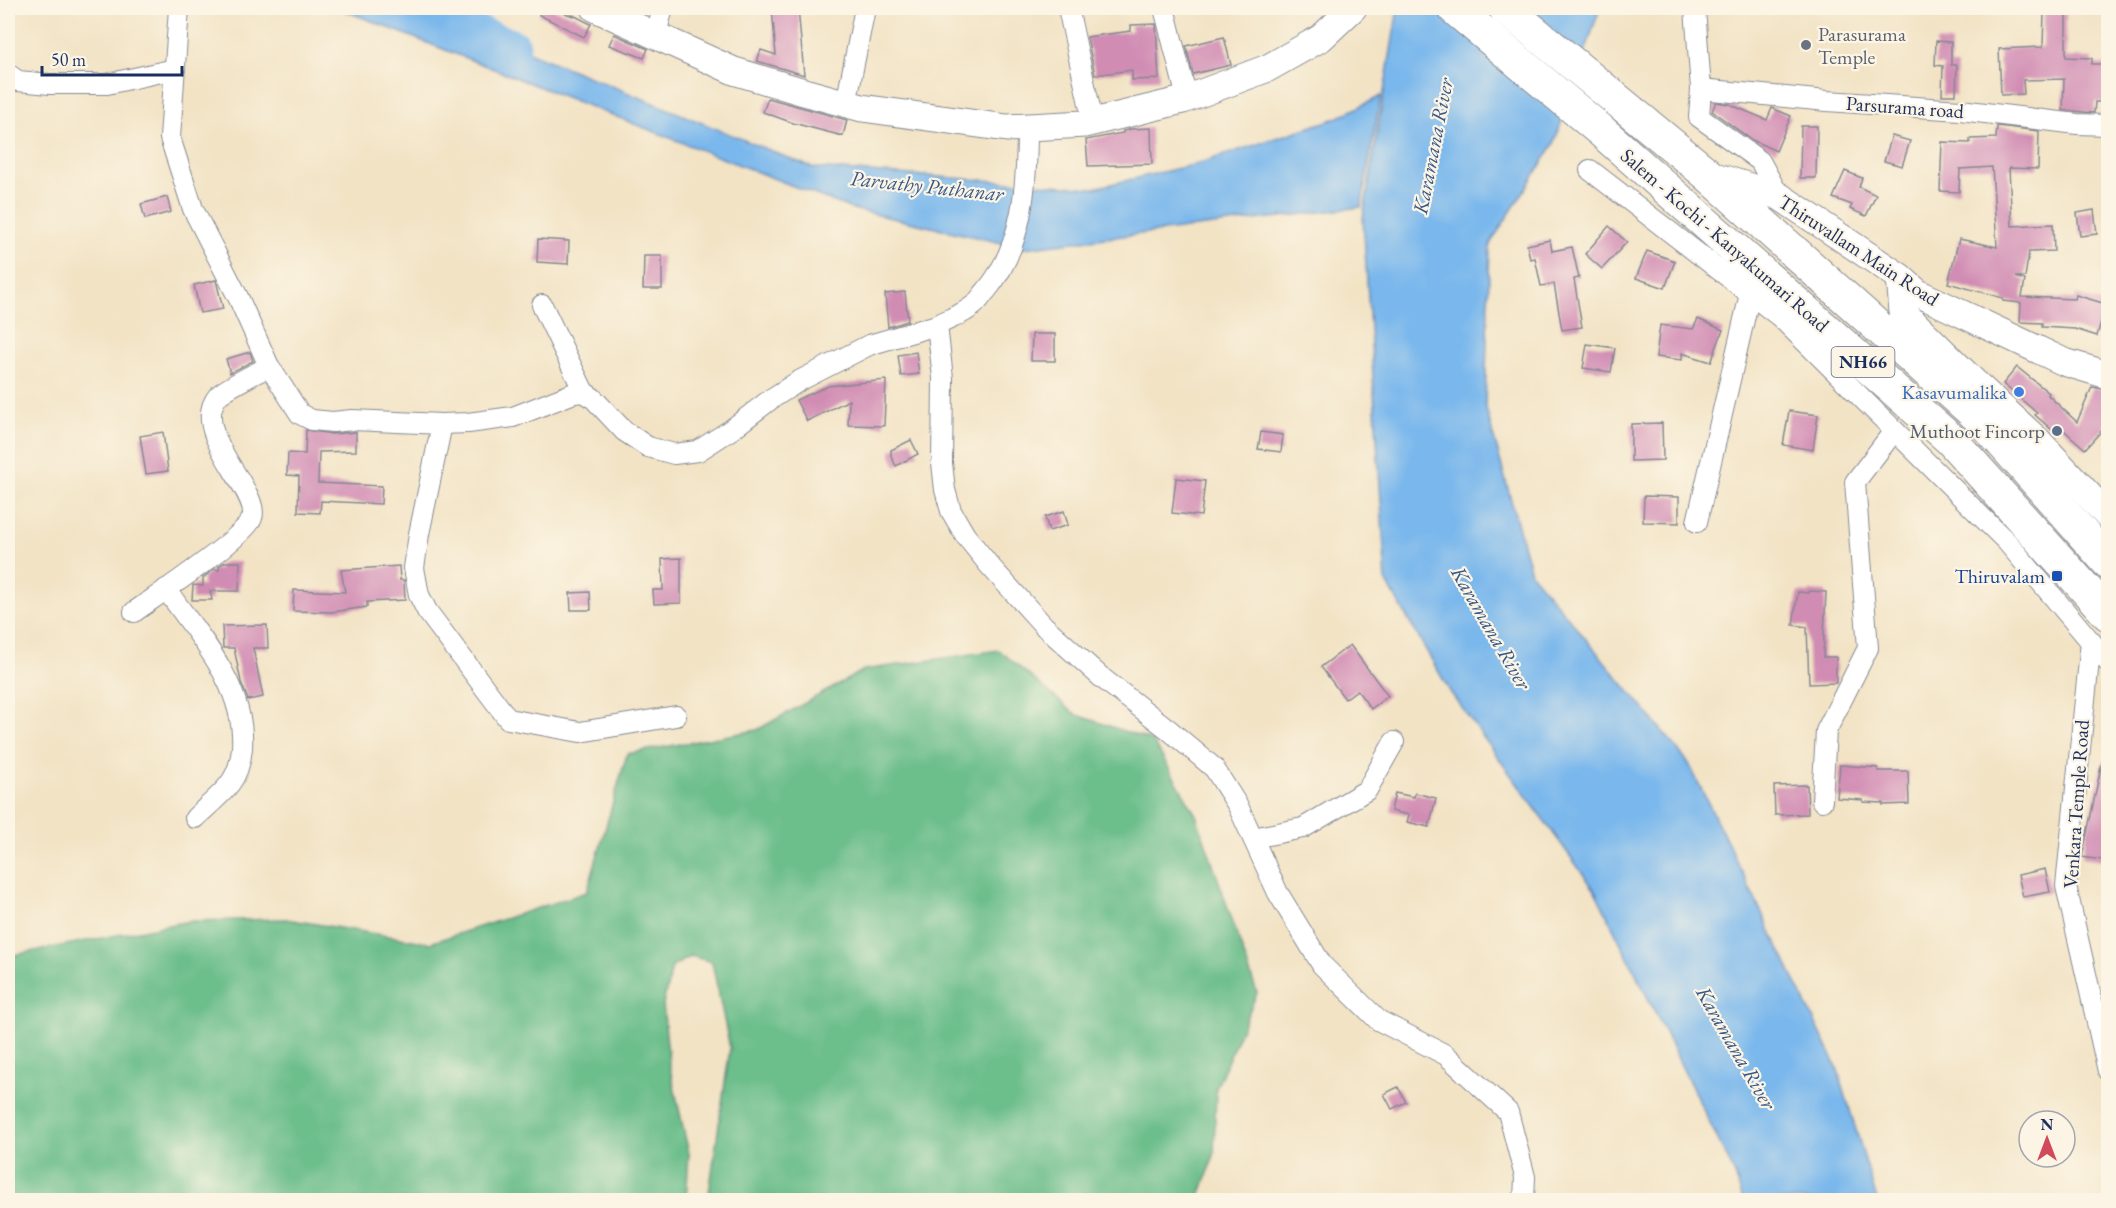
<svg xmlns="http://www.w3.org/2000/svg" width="2116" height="1208" font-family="'EB Garamond',serif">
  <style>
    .forest { fill: #6cbe8b; stroke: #447674; stroke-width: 1.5 }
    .water { fill: #79b7ec; stroke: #4a73a5; stroke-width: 1.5 }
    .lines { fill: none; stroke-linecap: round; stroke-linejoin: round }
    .river { stroke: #79b7ec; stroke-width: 33 }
    .building { fill: #d18cb4 }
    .street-casing { stroke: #868992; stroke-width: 22 }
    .secondary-casing { stroke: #868992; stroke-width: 29 }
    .highway-casing { stroke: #868992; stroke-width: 35 }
    .street { stroke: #fff; stroke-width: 20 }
    .secondary { stroke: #fff; stroke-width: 27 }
    .highway { stroke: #fff; stroke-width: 33 }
    .worship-dot { fill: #6b7280; stroke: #fcf5e5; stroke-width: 2 }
    .shop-dot { fill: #3f7fe0; stroke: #fcf5e5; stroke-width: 2 }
    .service-dot { fill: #5c6f8a; stroke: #fcf5e5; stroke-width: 2 }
    .transit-dot { fill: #1a4fb4; stroke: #fcf5e5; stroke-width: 2 }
    .labels { text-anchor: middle; stroke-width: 4.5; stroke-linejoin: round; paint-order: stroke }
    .shield { fill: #fcf5e5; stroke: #5e6a86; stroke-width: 1.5 }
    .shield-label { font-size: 18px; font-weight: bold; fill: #1b2f5e }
    .worship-label { font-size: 20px; fill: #5b616d; stroke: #fcf5e5; text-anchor: start }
    .street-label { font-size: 20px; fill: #1b2f5e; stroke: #fcf5e5 }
    .shop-label { font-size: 20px; fill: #366cbe; stroke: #fcf5e5; text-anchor: end }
    .service-label { font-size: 20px; fill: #4e5e75; stroke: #fcf5e5; text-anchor: end }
    .transit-label { font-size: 20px; fill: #164399; stroke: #fcf5e5; text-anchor: end }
    .water-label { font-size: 21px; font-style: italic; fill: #375889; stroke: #fcf5e5 }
  </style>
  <rect width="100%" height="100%" fill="#fcf5e5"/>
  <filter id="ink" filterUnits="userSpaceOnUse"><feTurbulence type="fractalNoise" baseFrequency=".0167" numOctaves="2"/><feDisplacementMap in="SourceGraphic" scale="12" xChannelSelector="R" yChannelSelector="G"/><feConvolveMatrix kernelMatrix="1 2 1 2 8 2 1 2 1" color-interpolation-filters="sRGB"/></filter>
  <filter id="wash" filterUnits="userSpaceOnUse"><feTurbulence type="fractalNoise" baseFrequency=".008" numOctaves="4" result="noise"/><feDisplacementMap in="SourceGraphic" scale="24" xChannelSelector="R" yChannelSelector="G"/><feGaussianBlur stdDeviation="1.35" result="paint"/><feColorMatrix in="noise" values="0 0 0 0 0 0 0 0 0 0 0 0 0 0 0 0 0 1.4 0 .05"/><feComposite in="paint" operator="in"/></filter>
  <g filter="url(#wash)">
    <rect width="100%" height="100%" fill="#f2e3c5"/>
    <polygon class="forest" points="999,650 1075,714 1153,741 1196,815 1257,993 1216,1088 1214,1155 1199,1200 708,1200 730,1048 712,962 691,956 672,967 663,1004 669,1064 689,1154 686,1200 8,1200 8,956 190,921 286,919 430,943 587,892 627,754 757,730 864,670"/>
    <g class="water">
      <polygon points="338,8 420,8 813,168 1094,188 1197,164 1337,118 1381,96 1361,207 1024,248 852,209"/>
      <polygon points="1398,8 1600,8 1554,144 1490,244 1485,405 1531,573 1688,762 1837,1067 1877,1200 1743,1200 1734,1172 1594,889 1451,693 1386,581 1363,218"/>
    </g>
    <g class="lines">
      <polyline class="river" points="417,8 514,46"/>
    </g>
    <g id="blocks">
      <g class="building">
        <polygon points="542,8 550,8 573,16 573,15 591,24 584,37 539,15"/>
        <polygon points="772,8 798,8 804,75 757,61 761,50 776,55"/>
        <polygon points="2044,12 2066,13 2066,57 2092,58 2092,64 2109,64 2109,102 2095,102 2094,113 2063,110 2064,79 2023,80 2024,94 2001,95 1999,49 2043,47"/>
        <polygon points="1156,24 1159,79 1132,80 1132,70 1095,75 1087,37 1131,31 1131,25"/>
        <polygon points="614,34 648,49 644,58 609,45"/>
        <polygon points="1224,37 1231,65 1193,74 1186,46"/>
        <polygon points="1936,41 1951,42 1951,65 1957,65 1956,95 1942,95 1943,66 1935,65"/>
        <polygon points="768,98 847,120 843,136 793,123 763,112"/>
        <polygon points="1716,102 1729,104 1767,120 1772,108 1791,116 1776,151 1752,140 1712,111"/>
        <polygon points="1801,126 1817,126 1816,178 1800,178"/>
        <polygon points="1997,126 2039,131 2038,169 2009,168 2012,226 2053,224 2054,251 2029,252 2025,277 2016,277 2025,280 2022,297 2075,299 2076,295 2106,304 2097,336 2075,329 2042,327 2042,323 2020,322 2021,303 2003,301 2003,298 1948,283 1959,239 1997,247 1992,167 1960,169 1959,192 1940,191 1942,142 1970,143 1970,139 1996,138"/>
        <polygon points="1151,128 1152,164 1088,166 1086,140 1123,133 1123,131 1131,129"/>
        <polygon points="1892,136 1910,141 1902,166 1884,161"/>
        <polygon points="1845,171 1862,178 1859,187 1876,195 1866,216 1850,209 1852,205 1833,198"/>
        <polygon points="167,197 171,212 145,219 141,204"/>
        <polygon points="2094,210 2097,234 2080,236 2077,213"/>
        <polygon points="1609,226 1627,242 1602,269 1585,254"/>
        <polygon points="538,239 569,241 568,264 537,262"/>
        <polygon points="1550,240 1552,251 1572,247 1579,278 1574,279 1582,327 1562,330 1554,284 1541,286 1535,258 1530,259 1527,245"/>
        <polygon points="1647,251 1675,261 1665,288 1636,278"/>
        <polygon points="644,256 662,256 662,289 643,289"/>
        <polygon points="216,280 223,309 200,313 194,285"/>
        <polygon points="905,292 908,321 888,327 885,294"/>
        <polygon points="1698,319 1723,330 1711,362 1682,353 1682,360 1656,357 1660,325 1693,329"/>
        <polygon points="1032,334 1055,334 1055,361 1031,361"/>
        <polygon points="1587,344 1615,348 1611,372 1583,368"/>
        <polygon points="250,352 253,361 230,373 226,359"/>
        <polygon points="916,352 919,374 901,376 898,355"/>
        <polygon points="2017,367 2049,393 2048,395 2077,422 2092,387 2109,390 2109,419 2105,427 2085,449 2057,424 2052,430 2035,415 2037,413 2003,384"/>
        <polygon points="886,380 884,426 848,425 849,400 807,421 796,400 828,386"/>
        <polygon points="1789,411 1818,415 1813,450 1783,445"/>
        <polygon points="1662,423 1663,460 1631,461 1631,424"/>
        <polygon points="306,430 332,434 356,432 356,451 319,452 318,483 382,486 381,504 321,501 320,513 298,512 299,476 287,475 288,453 305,454"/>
        <polygon points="163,432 168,471 146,474 140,436"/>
        <polygon points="1261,432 1283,435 1281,452 1258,449"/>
        <polygon points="911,440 918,454 896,466 891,456 891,450"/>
        <polygon points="1176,478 1205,481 1201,516 1172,513"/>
        <polygon points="1644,496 1679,497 1679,523 1643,522"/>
        <polygon points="1064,511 1068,525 1049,531 1045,517"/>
        <polygon points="681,558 681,603 654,604 653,590 663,590 662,559"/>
        <polygon points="225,562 240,562 239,591 210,591 212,600 192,600 193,585 203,586 203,578 214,569 219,570 219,566"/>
        <polygon points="399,566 400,580 404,580 405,600 367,602 367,607 331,612 293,611 294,590 345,592 341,570"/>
        <polygon points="1809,591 1826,592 1823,657 1836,657 1836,683 1809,684 1807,627 1793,625 1798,592 1809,593"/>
        <polygon points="590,592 591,610 571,610 570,593"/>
        <polygon points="267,625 268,648 253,648 263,697 248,700 241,682 234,648 223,648 222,626"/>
        <polygon points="1350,645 1388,696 1371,709 1357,690 1345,699 1321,667"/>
        <polygon points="2102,762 2109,763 2109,861 2082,857"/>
        <polygon points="1840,765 1878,768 1878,771 1908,771 1909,804 1883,805 1883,803 1863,802 1863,800 1837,798"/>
        <polygon points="1807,785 1808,814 1775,815 1774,786"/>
        <polygon points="1395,793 1414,797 1415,793 1436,798 1429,827 1407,822 1409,815 1391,811"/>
        <polygon points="2045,869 2050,892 2023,897 2018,875"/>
        <polygon points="1398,1087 1406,1102 1392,1109 1384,1094"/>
      </g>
    </g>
  </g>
  <g filter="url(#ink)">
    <use href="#blocks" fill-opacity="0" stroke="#868992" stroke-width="1.5"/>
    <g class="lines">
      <defs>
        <g id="street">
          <polyline points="179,8 170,138 193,209 238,297 269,366 300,414 312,420 333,422 352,420 442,424 468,423 513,417 574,393 584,392 593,398 624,431 648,447 674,454 698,451 732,429 771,399 799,381 869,345 937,325"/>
          <polyline points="1068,8 1093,122"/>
          <polyline points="1164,8 1187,98"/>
          <polyline points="1695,8 1701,89 1699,117 1760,161 1779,196"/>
          <polyline points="656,34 663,8"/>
          <polyline points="8,74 18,81 50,84 107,84 175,69"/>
          <polyline points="1701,89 1827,101 1960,110 2077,124 2108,125"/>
          <polyline points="846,104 865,8"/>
          <path d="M 1027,127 C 1027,183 1024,246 986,291 C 982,295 979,301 974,305 C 964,314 949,319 937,325 L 943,378 L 942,463 L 945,490 L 951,511 L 965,535 L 989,565 L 1044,626 L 1102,678 L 1168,729 L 1214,768 L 1238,806 L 1278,893 L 1322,965 L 1378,1020 L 1446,1055 L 1508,1112 L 1525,1177 L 1524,1200"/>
          <polyline points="1590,170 1780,317 2007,542 2108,662"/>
          <polyline points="542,305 584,392"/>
          <polyline points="442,424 419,534 414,568 419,595 427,611 508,719 580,732 676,716"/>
          <polyline points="1697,522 1750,294"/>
          <path d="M 166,589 C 199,637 246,686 242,748 C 241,760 238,772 231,782 C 222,795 206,807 195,818"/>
          <path d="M 134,612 C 155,597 244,538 252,518 C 262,492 188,432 218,396 C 225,388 257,373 269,366"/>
          <polyline points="2091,641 2066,886 2108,1071"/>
          <polyline points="1822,801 1826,731 1868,648 1855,482 1894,431"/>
          <polyline points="1253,838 1303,828 1367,790 1394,742"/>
        </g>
        <g id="secondary">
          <polyline points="595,8 734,71 804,92 862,108 1007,128 1085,124 1183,100 1268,68 1321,38 1353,8"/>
          <polyline points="1708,174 1779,196 1900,277 1918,293 2064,362 2108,375"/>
          <polyline points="1900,277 1903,312 1975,383 2039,442 2108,516"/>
        </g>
        <g id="highway">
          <polyline points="1454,8 1599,129 1951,440 2108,614"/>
          <polyline points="1505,8 1706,173 1983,421 2108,562"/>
        </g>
      </defs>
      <use href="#street" class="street-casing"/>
      <use href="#secondary" class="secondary-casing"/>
      <use href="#highway" class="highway-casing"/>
      <use href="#street" class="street"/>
      <use href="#secondary" class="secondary"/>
      <use href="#highway" class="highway"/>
    </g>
  </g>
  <circle class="worship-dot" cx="1806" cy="45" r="6"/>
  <circle class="shop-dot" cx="2019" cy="392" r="6"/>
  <circle class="service-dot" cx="2057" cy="431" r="6"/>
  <rect class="transit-dot" x="2051" y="570" width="12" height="12" rx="3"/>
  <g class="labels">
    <rect class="shield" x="1831.5" y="347" width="63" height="30" rx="4.5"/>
    <g class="shield-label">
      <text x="1863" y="368">NH66</text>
    </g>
    <g class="worship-label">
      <text x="1818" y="41">Parasurama<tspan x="1818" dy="23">Temple</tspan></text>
    </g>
    <g class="street-label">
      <text transform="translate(1905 107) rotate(4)" y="7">Parsurama road</text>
      <text transform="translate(1725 240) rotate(41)" y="7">Salem - Kochi - Kanyakumari Road</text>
      <text transform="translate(1859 250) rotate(33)" y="7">Thiruvallam Main Road</text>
      <text transform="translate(2076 804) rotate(-86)" y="7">Venkara Temple Road</text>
    </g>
    <g class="shop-label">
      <text x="2007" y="399">Kasavumalika</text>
    </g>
    <g class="service-label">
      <text x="2045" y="438">Muthoot Fincorp</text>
    </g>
    <g class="transit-label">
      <text x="2045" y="583">Thiruvalam</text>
    </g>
    <g class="water-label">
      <text transform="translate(1433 146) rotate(-79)" y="7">Karamana River</text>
      <text transform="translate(927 186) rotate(6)" y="7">Parvathy Puthanar</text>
      <text transform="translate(1491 628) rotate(60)" y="7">Karamana River</text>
      <text transform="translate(1736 1048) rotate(60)" y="7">Karamana River</text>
    </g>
  </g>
  <rect width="2116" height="1208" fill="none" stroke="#fcf5e5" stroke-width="30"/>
  <g transform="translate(2047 1139)"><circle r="28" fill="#fcf5e5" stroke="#a2a6af" stroke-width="1.5"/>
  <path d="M0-4.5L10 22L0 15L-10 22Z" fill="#d1495b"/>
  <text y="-9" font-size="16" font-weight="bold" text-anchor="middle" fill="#1b2f5e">N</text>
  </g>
  <path d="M42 66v9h140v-9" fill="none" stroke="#1b2f5e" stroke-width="3"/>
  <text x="51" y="66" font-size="18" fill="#1b2f5e" stroke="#fcf5e5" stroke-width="4.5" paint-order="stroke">50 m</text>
</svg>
